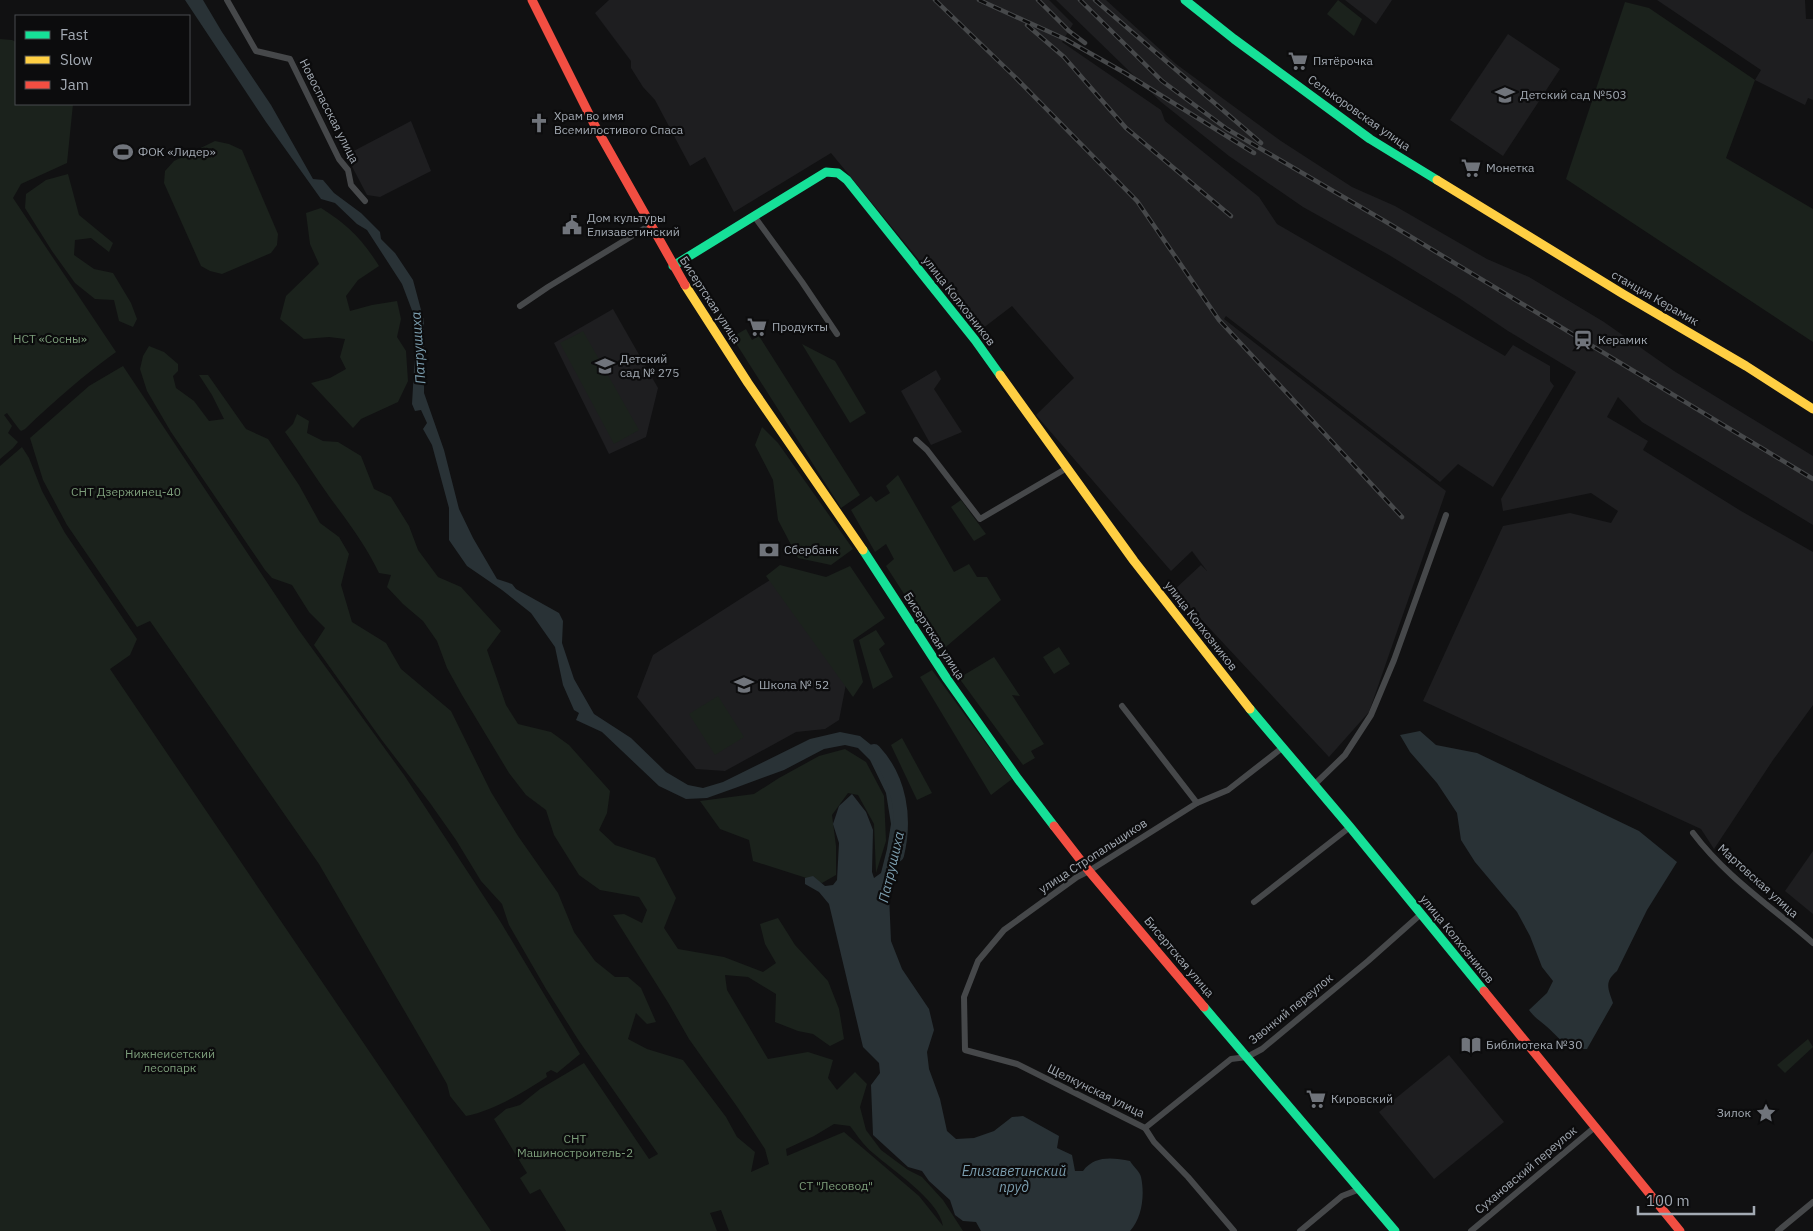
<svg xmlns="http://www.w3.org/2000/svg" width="1813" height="1231" font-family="'IBM Plex Sans',sans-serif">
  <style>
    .built { fill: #1e1e20 }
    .green { fill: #1b221c; fill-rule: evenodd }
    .water { fill: #293236 }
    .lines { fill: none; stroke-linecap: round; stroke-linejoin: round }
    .river { stroke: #293236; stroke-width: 14 }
    .street { stroke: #46484a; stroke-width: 6 }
    .fast { stroke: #16e098; stroke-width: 9 }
    .slow { stroke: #ffcf43; stroke-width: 9 }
    .jam { stroke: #f24e42; stroke-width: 9 }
    .rail-casing { stroke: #46484a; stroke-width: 4.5 }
    .rail { stroke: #0c0c0d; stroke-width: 2.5; stroke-dasharray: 8; stroke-linecap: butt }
    .labels { text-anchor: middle; stroke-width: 4.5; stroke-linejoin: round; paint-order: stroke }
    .poi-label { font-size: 12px; fill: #a3aab3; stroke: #0c0c0d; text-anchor: start }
    .street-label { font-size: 12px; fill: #a3aab3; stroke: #0c0c0d }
    .park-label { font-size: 12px; fill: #7c9d7a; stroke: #0c0c0d }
    .water-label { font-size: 14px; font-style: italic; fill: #7a9cad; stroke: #0c0c0d }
  </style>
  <rect width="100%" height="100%" fill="#111112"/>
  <g class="built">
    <polygon points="609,0 1049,0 1073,24 1062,42 1161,110 1165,121 1259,197 1277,224 1505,356 1513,345 1550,366 1550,381 1554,386 1493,487 1458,464 1440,482 1226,316 1224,319 1446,491 1369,712 1329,757 1174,590 1201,565 1207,571 1192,551 1171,571 1036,415 1074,378 1012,306 978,332 831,153 734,212 705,157 690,166 655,100 643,87 631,68 631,61 595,13"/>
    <polygon points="1056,0 1106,0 1176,64 1281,141 1352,187 1395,206 1487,259 1529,277 1604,322 1674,371 1813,456 1813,525 1642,422 1618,397 1607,417 1648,441 1643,450 1741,511 1813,552 1813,705 1773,760 1714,849 1701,829 1423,701 1503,526 1570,513 1611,523 1618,511 1591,493 1503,511 1501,499 1576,372 1508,331 1459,298 1389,255 1303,207 1229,156 1161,102"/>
    <polygon points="1345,0 1392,0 1376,24"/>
    <polygon points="1657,0 1805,0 1806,19 1813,19 1813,100 1808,98 1805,105 1755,80 1761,70"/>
    <polygon points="1508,34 1560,69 1503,156 1450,120"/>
    <polygon points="411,121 431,171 380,197 367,195 346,155"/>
    <polygon points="613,309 658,388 646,437 609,454 554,343"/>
    <polygon points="936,370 941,379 934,389 962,432 931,445 901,391"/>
    <polygon points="770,580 848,674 839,720 825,729 796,732 725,771 696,769 637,697 653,655"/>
    <polygon points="1813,851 1813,914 1785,891"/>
    <polygon points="1449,1055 1504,1122 1434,1179 1379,1112"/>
  </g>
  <g class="green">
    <polygon points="1338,0 1362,19 1354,36 1327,14"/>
    <polygon points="1625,2 1649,8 1755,80 1726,158 1813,209 1813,342 1566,179"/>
    <path d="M 0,39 L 12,40 L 16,42 L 16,104 L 73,104 L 67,163 L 21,184 L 13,198 L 116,352 C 84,375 54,401 25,429 L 21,431 L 19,429 L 7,413 L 4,415 L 12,426 L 8,433 L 18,442 L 13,448 L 0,459 Z"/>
    <polygon points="215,141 229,144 242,150 278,234 277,245 271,253 222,274 210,271 201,266 164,183 165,171 174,161"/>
    <polygon points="68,174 79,215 113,243 109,252 91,238 75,240 74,255 94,269 113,273 131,303 137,319 133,327 119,321 114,300 95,299 75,283 52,251 25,208 26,194 46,180"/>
    <path d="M 321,208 C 348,225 362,239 379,266 L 358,280 L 346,296 L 350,311 L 372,305 L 397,301 L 401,319 L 397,337 L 406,351 L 408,381 L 398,402 L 361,419 L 353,428 L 311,383 L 330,378 L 346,369 L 340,357 L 345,339 L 329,337 L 304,339 L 280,319 L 286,296 L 319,264 L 310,244 L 306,213 Z"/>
    <polygon points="746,329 752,340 759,336 860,495 841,508 732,337"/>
    <polygon points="583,331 639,430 614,444 560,343"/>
    <polygon points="802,344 835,361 866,413 850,423"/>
    <path d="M 149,346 L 164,352 L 178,364 L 178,371 L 173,376 L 176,388 L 194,401 L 209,421 L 224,419 L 212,395 L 199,375 L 208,375 L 246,429 L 268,439 L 299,485 L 320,523 L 339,537 L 349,554 L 341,585 L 352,622 L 386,643 L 401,669 L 451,711 L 491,792 L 518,836 L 558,893 L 574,932 L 595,961 L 615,977 L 628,977 L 641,988 L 656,1022 L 647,1024 L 636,1013 L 628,1039 L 647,1049 L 683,1060 L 726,1117 L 737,1137 L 755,1152 L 751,1172 L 769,1164 L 765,1149 L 738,1108 L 689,1039 L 669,1004 L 613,915 L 624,914 L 642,923 L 647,910 L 639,897 L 600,890 L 579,875 L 554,835 L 546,810 L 526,795 L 509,773 L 462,695 L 447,668 L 437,641 L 423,621 L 403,604 L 387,587 L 391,575 L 379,573 C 366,546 349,523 331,499 C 315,477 301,454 285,432 L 293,424 L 297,414 L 309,421 L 307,433 L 323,441 L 338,442 L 361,456 L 374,489 L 391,497 L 409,526 L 418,550 L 438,577 L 461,587 L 501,631 L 487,650 L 506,705 L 518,724 L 551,732 L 569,745 L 610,791 L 607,813 L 599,830 L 615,845 L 655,858 L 676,898 L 664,928 L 678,949 L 724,957 L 763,972 L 776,963 L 765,944 L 760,924 L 778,918 L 795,945 L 828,981 L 839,1009 L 844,1039 L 830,1046 L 813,1034 L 798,1031 L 775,1022 L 776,994 L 748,977 L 725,975 L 727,990 L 768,1059 L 808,1052 L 833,1060 L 828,1078 L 837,1090 L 855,1072 L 867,1084 L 860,1107 L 866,1130 L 881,1150 L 908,1170 L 922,1177 L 943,1200 L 963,1231 L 729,1231 L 721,1210 L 710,1213 L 717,1231 L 566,1231 L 540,1189 L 530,1194 L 520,1178 L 527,1173 L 494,1119 L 506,1109 L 520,1105 L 540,1089 L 584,1063 L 649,1159 L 658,1154 L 579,1041 L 546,989 L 509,925 L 502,904 L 481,881 L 456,840 L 430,803 L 381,739 L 314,645 L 325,628 L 309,612 L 292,585 L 272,578 L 265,570 L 171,432 L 147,391 L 140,369 L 143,356 ZM 834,1124 L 850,1126 C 857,1135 864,1146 873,1153 C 892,1170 939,1200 943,1226 L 919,1196 L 844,1132 L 787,1156 L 786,1149 L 814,1136 Z"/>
    <path d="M 123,366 L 298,629 L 404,775 L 500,921 L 580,1054 L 557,1073 L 551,1070 L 546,1073 L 547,1077 C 522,1093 495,1110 466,1116 L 450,1096 L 447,1084 L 319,864 L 150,621 L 137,627 L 67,525 L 43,480 L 30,438 L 89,386 Z"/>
    <polygon points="762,427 778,443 853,549 831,565 798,558 778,520 773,480 755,445"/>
    <polygon points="22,447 29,458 42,491 65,533 137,639 130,655 110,669 491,1231 0,1231 0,466"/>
    <polygon points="898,475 954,572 969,564 977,577 987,577 1001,600 941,651 886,566 894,559 886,544 875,552 851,510 871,496 876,502 890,493 886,486"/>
    <polygon points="961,500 986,534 974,541 951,507"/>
    <polygon points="780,565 826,577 850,566 885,618 853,640 863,682 853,697 766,576"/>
    <polygon points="876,630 885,644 879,649 893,677 873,689 859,640"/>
    <polygon points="1059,647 1070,664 1054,674 1043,657"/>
    <polygon points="994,657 1020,696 1012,695 1044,744 1031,751 1035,758 1023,765 959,678"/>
    <polygon points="932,670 1012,779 991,795 920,677"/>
    <polygon points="718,696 744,737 715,755 689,714"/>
    <polygon points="902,738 932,793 917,800 891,745"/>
    <polygon points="845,749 866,762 884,796 886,841 876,873 874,824 858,795 848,793 832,815 836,846 836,875 822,883 753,861 749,840 720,829 700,801 754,794 779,778 819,756"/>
    <polygon points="1808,1039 1813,1047 1785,1073 1777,1065"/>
  </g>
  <g class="water">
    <path d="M 185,0 L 203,0 L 222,32 L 271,105 L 313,179 L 323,180 L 334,193 L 361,213 L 380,232 L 381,239 L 395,253 L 413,280 L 424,321 L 424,393 L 444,450 L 459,509 L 473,538 L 497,579 L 512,584 L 516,589 L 559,613 L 563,621 L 562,643 L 574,679 L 594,714 L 631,738 L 666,772 L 688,785 L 703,788 L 723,782 L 810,739 L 840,732 L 860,736 L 875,748 L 894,781 L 899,797 L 901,821 L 896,865 L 889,895 L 891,941 L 902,969 L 929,1009 L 934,1030 L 927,1052 L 929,1069 L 940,1099 L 947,1131 L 956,1139 L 974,1138 L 994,1131 L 1012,1117 L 1023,1116 L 1059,1136 L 1057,1148 L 1072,1155 L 1075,1171 L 1083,1171 C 1095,1155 1113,1158 1130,1161 C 1133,1166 1140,1172 1141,1177 C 1145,1195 1142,1218 1130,1231 L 981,1231 L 976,1222 L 963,1221 L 955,1215 L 950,1200 L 929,1181 L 922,1171 L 908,1167 L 873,1135 L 871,1085 L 880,1073 L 879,1063 L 863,1047 L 829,904 L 819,892 L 805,884 L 805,878 L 813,876 L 825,886 L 833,885 L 837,880 L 839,843 L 833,824 L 839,806 L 852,794 L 866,812 L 873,830 L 872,872 L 874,878 L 881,873 L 887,849 L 891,824 L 886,793 L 870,760 L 858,748 L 845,745 L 824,749 L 784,770 L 735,788 L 707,798 L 686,799 L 659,786 L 602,732 L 576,720 L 579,713 L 574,710 L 563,685 L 555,647 L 531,613 L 502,590 L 467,566 L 449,540 L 449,508 L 432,445 L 423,429 L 427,423 L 421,410 L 415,411 L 412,404 L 416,335 L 413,313 L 402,284 L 367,230 L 357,224 L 335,203 L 321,199 L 266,122 Z"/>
    <path d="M 1420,731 L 1436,745 L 1477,753 L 1639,831 L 1677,862 L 1647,910 L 1617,971 C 1604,982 1608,988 1613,1003 L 1587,1049 C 1565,1050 1561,1039 1546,1026 C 1540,1021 1534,1017 1529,1010 L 1547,993 L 1553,981 L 1542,967 L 1530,936 L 1517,912 L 1475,862 L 1461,840 L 1457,813 L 1437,783 L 1410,752 L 1400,735 Z"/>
  </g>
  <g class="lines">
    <path class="river" d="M 874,751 C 900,779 906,818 897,855"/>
    <g class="street">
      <polyline points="227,0 256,51 290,59 339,159 348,170 351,185 365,201"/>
      <polyline points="754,216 802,282 837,334"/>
      <polyline points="520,306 548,287 650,225"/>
      <polyline points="916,440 927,450 980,519 1067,468"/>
      <polyline points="1122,706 1197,803"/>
      <polyline points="1314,785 1345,755 1371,715 1394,660 1446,515"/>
      <path d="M 1693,833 C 1726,877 1772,907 1813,943"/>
      <polyline points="1254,902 1350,827"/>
      <polyline points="1145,1128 1231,1059 1247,1057 1262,1049 1368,961 1421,914"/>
      <polyline points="1234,1231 1188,1177 1154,1142 1145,1128 1017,1064 965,1050 964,997 978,961 1004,930 1077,877 1089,871 1197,803 1228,790 1282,748"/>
      <polyline points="1300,1231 1342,1196 1360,1189"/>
      <polyline points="1471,1231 1595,1127"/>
      <polyline points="1778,1231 1813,1202"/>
    </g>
    <g class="fast">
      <polyline points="1185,0 1234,39 1370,139 1437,180"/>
      <polyline points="673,266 826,172 838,173 847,180 975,340 1000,375"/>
      <polyline points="863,550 947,679 1018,779 1054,826"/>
      <polyline points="1250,709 1350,827 1484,991"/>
      <polyline points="1204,1007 1395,1231"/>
    </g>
    <g class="slow">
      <polyline points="1437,180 1623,294 1746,366 1813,409"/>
      <polyline points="685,285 748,383 863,550"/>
      <polyline points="1000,375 1134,561 1250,709"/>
    </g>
    <g class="jam">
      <polyline points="532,0 594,124 685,285"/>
      <polyline points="1054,826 1089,871 1204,1007"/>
      <polyline points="1484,991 1680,1231"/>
    </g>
    <defs>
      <g id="rail">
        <polyline points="935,0 1014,76 1137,201 1219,320 1402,517"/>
        <polyline points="979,0 1065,39 1125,73 1254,153"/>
        <polyline points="1038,0 1069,31 1085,43"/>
        <polyline points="1080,0 1162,81 1227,129 1388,223 1813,479"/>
        <polyline points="1095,0 1261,143"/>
        <polyline points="1027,25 1064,57 1126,128 1231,216"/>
      </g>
    </defs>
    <use href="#rail" class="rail-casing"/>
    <use href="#rail" class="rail"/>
  </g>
  <defs>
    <symbol id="supermarket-bare" viewBox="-9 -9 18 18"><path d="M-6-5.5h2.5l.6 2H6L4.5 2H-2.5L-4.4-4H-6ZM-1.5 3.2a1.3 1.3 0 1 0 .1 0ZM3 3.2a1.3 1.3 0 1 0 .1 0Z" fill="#70747b" stroke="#0c0c0d" stroke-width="2.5" paint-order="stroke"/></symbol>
    <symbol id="school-bare" viewBox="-9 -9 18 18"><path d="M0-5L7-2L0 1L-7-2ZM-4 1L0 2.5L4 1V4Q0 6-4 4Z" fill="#70747b" stroke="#0c0c0d" stroke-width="2.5" paint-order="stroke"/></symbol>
    <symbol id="church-bare" viewBox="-9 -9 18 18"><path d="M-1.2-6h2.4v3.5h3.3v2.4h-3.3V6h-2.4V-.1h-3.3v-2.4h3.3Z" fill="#70747b" stroke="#0c0c0d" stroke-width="2.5" paint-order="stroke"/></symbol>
    <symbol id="stadium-bare" viewBox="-9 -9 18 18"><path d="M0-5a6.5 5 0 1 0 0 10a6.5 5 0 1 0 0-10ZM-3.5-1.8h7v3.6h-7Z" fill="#70747b" stroke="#0c0c0d" stroke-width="2.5" paint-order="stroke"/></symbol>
    <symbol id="civic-bare" viewBox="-9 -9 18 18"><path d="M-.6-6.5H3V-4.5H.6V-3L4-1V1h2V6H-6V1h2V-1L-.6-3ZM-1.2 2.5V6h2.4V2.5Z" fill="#70747b" stroke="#0c0c0d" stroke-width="2.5" paint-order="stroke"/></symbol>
    <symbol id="station-bare" viewBox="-9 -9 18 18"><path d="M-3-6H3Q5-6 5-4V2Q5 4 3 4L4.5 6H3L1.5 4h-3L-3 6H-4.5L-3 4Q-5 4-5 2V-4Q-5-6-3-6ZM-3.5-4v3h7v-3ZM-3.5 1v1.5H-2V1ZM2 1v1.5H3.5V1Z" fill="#70747b" stroke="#0c0c0d" stroke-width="2.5" paint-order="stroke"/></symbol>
    <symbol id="bank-bare" viewBox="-9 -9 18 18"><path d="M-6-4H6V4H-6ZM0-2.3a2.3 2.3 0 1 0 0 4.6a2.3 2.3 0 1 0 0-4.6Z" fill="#70747b" stroke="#0c0c0d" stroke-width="2.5" paint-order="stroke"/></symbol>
    <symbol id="library-bare" viewBox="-9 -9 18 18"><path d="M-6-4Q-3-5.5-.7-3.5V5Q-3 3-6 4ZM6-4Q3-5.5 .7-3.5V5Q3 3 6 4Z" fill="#70747b" stroke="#0c0c0d" stroke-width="2.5" paint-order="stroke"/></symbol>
    <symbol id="sight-bare" viewBox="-9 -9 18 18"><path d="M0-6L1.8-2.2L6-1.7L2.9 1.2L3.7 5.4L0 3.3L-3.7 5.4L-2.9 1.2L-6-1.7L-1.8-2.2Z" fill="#70747b" stroke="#0c0c0d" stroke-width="2.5" paint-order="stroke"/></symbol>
  </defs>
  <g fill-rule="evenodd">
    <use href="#supermarket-bare" x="1284" y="47" width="28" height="28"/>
    <use href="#school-bare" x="1491" y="81" width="28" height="28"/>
    <use href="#church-bare" x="525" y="109" width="28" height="28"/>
    <use href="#stadium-bare" x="109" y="138" width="28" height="28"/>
    <use href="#supermarket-bare" x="1457" y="154" width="28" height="28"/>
    <use href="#civic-bare" x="558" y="211" width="28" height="28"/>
    <use href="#supermarket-bare" x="743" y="313" width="28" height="28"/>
    <use href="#station-bare" x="1569" y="326" width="28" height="28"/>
    <use href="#school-bare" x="591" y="352" width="28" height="28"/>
    <use href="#bank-bare" x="755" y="536" width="28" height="28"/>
    <use href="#school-bare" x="730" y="671" width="28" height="28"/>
    <use href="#library-bare" x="1457" y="1031" width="28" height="28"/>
    <use href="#supermarket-bare" x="1302" y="1085" width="28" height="28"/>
    <use href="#sight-bare" x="1752" y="1099" width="28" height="28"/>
  </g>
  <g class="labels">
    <g class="poi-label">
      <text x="1313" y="65">Пятёрочка</text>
      <text x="1520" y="99">Детский сад №503</text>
      <text x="554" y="120">Храм во имя<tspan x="554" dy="14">Всемилостивого Спаса</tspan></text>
      <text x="138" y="156">ФОК «Лидер»</text>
      <text x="1486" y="172">Монетка</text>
      <text x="587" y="222">Дом культуры<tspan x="587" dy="14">Елизаветинский</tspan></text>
      <text x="772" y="331">Продукты</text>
      <text x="1598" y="344">Керамик</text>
      <text x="620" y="363">Детский<tspan x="620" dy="14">сад № 275</tspan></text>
      <text x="784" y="554">Сбербанк</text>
      <text x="759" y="689">Школа № 52</text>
      <text x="1486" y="1049">Библиотека №30</text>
      <text x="1331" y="1103">Кировский</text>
      <text x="1751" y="1117" text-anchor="end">Зилок</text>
    </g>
    <g class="street-label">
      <text transform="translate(329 111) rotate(63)" y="4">Новоспасская улица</text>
      <text transform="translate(1359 113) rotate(35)" y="4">Селькоровская улица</text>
      <text transform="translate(1655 298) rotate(30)" y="4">станция Керамик</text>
      <text transform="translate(710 300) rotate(57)" y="4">Бисертская улица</text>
      <text transform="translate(959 301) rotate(52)" y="4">улица Колхозников</text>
      <text transform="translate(1201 626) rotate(52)" y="4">улица Колхозников</text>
      <text transform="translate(934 636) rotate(57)" y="4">Бисертская улица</text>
      <text transform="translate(1093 856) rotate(-33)" y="4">улица Стропальщиков</text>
      <text transform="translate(1758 881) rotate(42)" y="4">Мартовская улица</text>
      <text transform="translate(1457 939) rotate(51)" y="4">улица Колхозников</text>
      <text transform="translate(1179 957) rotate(50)" y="4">Бисертская улица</text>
      <text transform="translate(1291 1009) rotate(-39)" y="4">Звонкий переулок</text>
      <text transform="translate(1096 1091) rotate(26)" y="4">Щелкунская улица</text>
      <text transform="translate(1526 1170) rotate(-40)" y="4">Сухановский переулок</text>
    </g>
    <g class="park-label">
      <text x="50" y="343">НСТ «Сосны»</text>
      <text x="126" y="496">СНТ Дзержинец-40</text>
      <text x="170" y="1058">Нижнеисетский<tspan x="170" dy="14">лесопарк</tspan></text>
      <text x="575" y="1143">СНТ<tspan x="575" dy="14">Машиностроитель-2</tspan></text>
      <text x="836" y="1190">СТ "Лесовод"</text>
    </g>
    <g class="water-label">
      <text transform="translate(418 348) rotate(-94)" y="5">Патрушиха</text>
      <text transform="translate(891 867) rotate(-77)" y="5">Патрушиха</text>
      <text x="1014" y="1176">Елизаветинский<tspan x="1014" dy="16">пруд</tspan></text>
    </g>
  </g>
  <rect x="15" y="15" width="175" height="90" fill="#0c0c0d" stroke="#484b4f"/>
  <rect x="25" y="31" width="25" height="8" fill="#16e098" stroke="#484b4f"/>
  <text x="60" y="40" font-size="15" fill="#a3aab3">Fast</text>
  <rect x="25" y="56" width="25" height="8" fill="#ffcf43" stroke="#484b4f"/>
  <text x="60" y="65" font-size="15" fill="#a3aab3">Slow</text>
  <rect x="25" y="81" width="25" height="8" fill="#f24e42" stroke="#484b4f"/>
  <text x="60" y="90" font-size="15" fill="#a3aab3">Jam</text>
  <path d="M1638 1206v8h116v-8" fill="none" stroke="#a3aab3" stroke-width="2.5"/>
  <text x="1646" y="1206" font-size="15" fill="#a3aab3" stroke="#0c0c0d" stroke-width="4" paint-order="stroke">100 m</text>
</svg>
